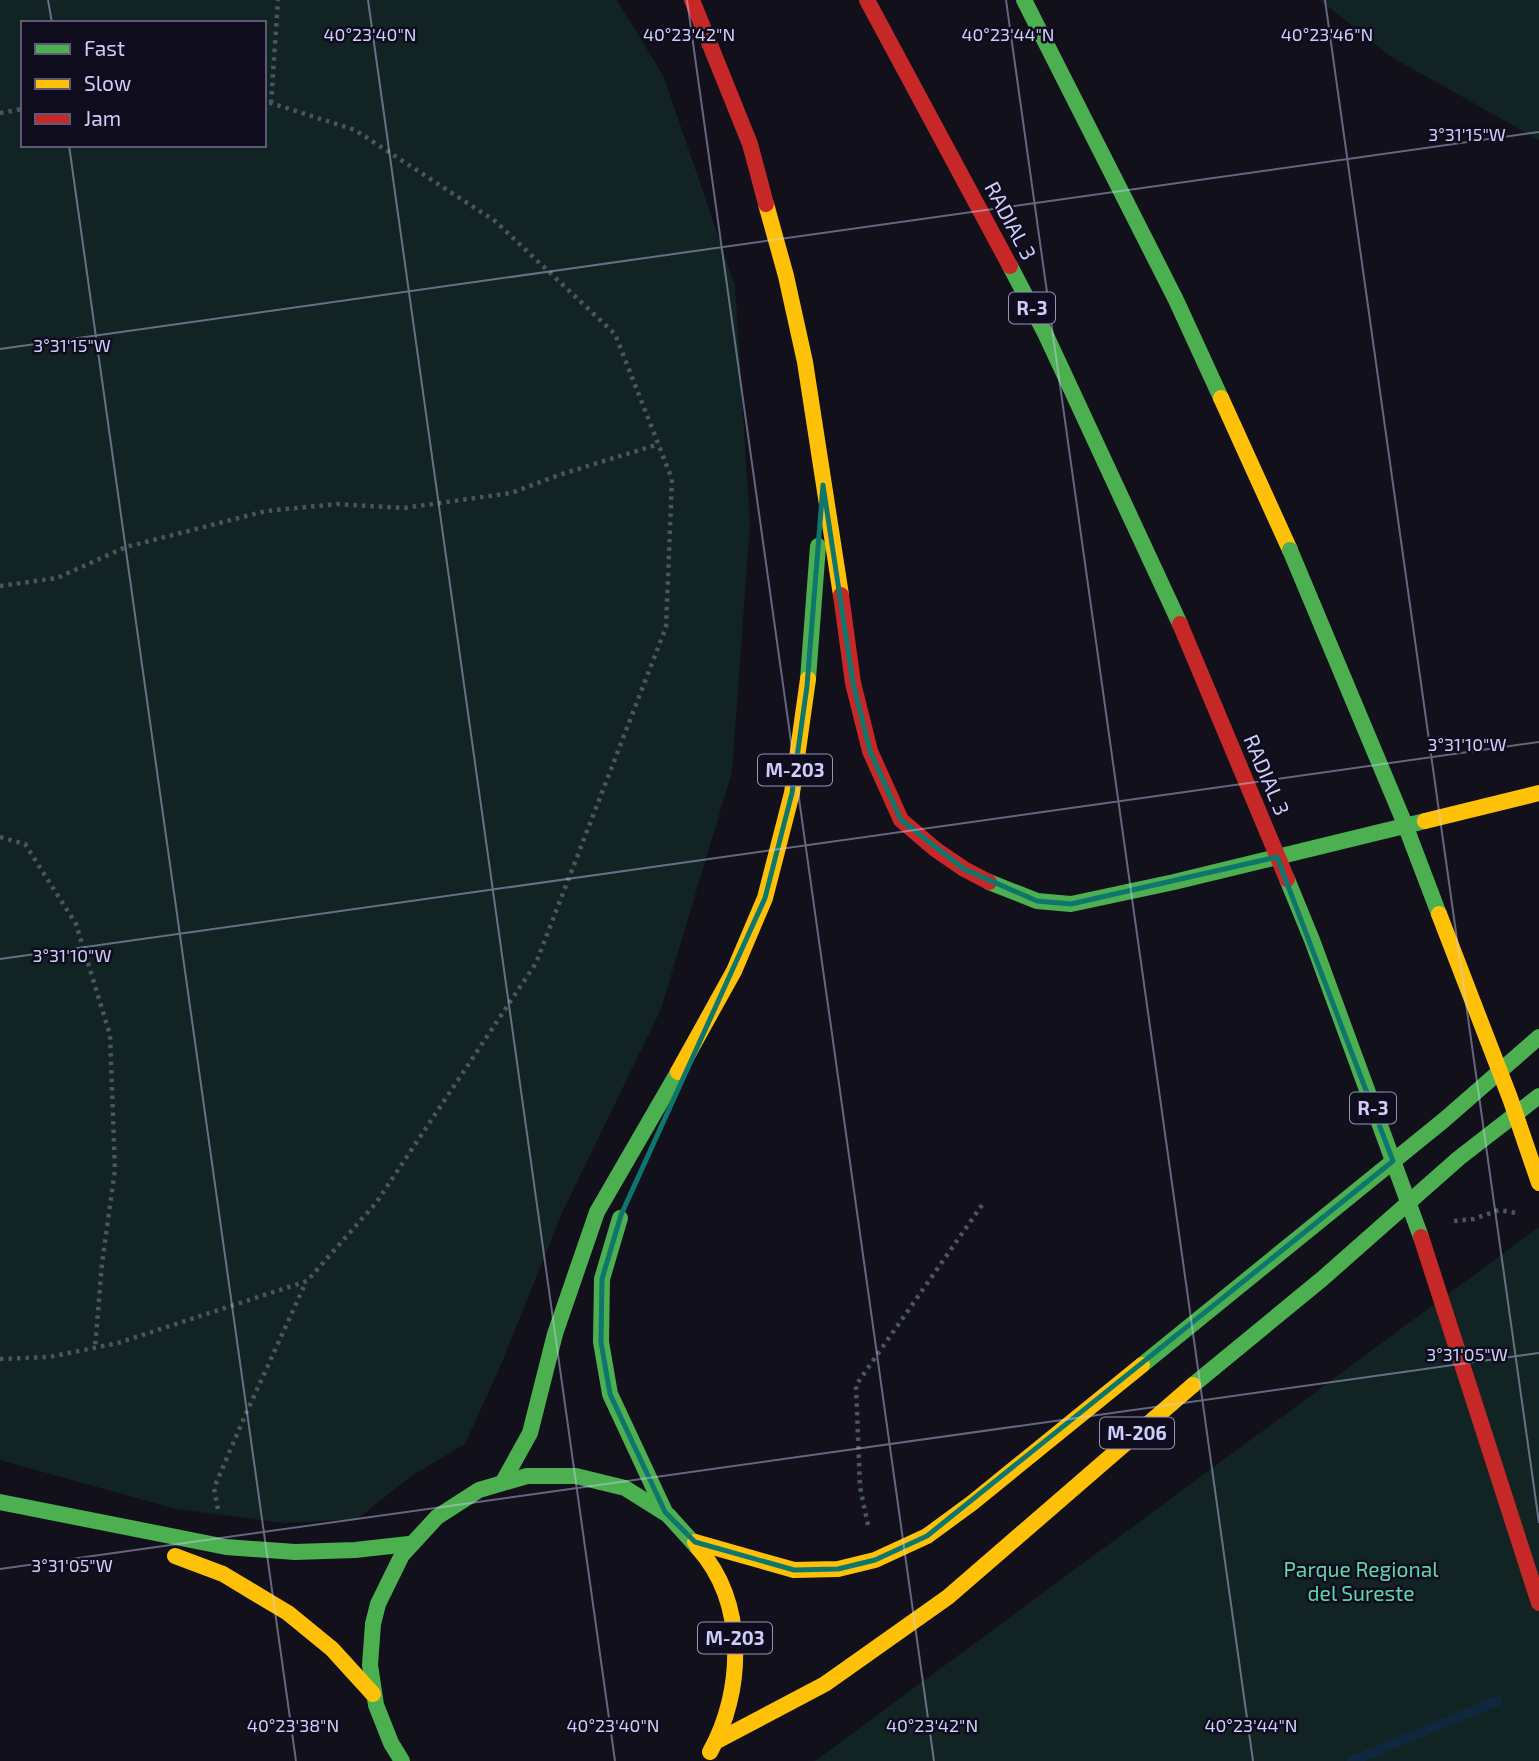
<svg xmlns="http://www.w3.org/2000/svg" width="1539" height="1761" font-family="'Exo 2',sans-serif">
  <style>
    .green { fill: #112423; fill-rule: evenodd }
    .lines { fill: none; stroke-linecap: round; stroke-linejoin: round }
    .stream { stroke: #11273e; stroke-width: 10 }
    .path { stroke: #485661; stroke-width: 4.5; stroke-dasharray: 3.5 5; stroke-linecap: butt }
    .fast { stroke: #4caf50; stroke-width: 16 }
    .slow { stroke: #ffc107; stroke-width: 16 }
    .jam { stroke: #c62828; stroke-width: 16 }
    .fast-bridge { stroke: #4caf50; stroke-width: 16 }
    .slow-bridge { stroke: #ffc107; stroke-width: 16 }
    .jam-bridge { stroke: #c62828; stroke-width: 16 }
    .marked { fill: none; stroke: #0f766e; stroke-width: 5; stroke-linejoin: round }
    .ticks { fill: none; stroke: #cfcefb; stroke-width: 2; stroke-opacity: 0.45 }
    .labels { text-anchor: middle; stroke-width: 5; stroke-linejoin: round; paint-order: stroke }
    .shield { fill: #0f0d1d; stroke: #9594b8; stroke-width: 2 }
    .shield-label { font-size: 19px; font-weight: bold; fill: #cfcefb }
    .street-label { font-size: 21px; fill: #cfcefb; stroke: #0f0d1d }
    .park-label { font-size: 21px; fill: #60d5ae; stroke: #0f0d1d }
    .ticks-label { font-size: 18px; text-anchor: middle; fill: #cfcefb; stroke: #0f0d1d; stroke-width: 5; stroke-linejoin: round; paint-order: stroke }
  </style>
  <rect width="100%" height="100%" fill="#12101a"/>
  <g class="green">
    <path d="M 0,0 L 617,0 L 664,77 L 735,286 L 750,525 L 732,772 L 661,1009 L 562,1213 L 500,1367 L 465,1444 L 413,1475 L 357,1519 L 284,1523 L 176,1509 L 0,1460 ZM 23,23 L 264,23 L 264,145 L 23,145 Z"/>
    <polygon points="1320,0 1539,0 1539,140 1388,55"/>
    <polygon points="1539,1227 1539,1761 815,1761"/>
  </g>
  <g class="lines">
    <polyline class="stream" points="1352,1761 1497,1701"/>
    <g class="path">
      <polyline points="271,103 278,0"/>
      <polyline points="0,113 23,109"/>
      <polyline points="0,586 57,578 126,547 266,511 337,504 404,508 511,493 559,475 659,444"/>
      <polyline points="0,837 25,844 76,924 110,1035 115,1170 102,1263 95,1348"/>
      <polyline points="1454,1221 1474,1219 1499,1210 1517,1213"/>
      <polyline points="0,1359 49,1357 118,1343 307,1281 376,1203 536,963 666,627 672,479 615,334 495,221 355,130 271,103 264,103"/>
      <polyline points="218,1509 214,1488 244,1418 306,1282"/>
      <polyline points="868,1525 860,1487 856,1385 982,1205"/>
    </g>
    <g class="fast">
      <polyline points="1024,0 1176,300 1221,398"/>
      <polyline points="1010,266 1045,333 1180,624"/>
      <polyline points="808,679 818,546"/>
      <polyline points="989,882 1037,901 1071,904 1174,882 1425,821"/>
      <polyline points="620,1218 602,1279 601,1342 610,1394 665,1512"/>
      <polyline points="1142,1365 1444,1120 1539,1037"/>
      <polyline points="1193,1385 1322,1279 1459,1158 1539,1096"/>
      <polyline points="504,1480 530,1433 555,1334 597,1212 678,1072"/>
      <polyline points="0,1502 226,1547 295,1552 355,1550 409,1544"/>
      <polyline points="402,1761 391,1743 376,1705 370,1665 373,1624 378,1604 402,1555 437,1517 479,1490 527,1476 576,1476 625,1488 668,1515 698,1548"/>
    </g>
    <g class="slow">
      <polyline points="766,204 786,276 805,362 841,595"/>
      <polyline points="1221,398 1290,550"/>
      <polyline points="1425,821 1539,793"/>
      <polyline points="678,1072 734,971 765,898 792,793 808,679"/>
      <polyline points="695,1542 794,1570 838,1569 875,1560 927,1536 972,1503 1142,1365"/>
      <path d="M 698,1548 C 747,1603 744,1691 710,1752"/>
      <polyline points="175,1556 223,1574 288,1613 332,1649 373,1694"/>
      <polyline points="717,1741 825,1684 948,1597 1193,1385"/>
    </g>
    <g class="jam">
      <polyline points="692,0 750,144 766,204"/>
      <polyline points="867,0 1010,266"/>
      <polyline points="841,595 853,683 870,751 901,820 935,849 964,869 989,882"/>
    </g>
    <g class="fast-bridge">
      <polyline points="1290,550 1404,822 1439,914"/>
      <polyline points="1287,879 1312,940 1421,1237"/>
    </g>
    <polyline class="slow-bridge" points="1439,914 1510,1098 1539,1183"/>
    <g class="jam-bridge">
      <polyline points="1180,624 1287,879"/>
      <polyline points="1421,1237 1539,1603"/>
    </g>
  </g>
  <path class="marked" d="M 823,485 L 853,683 L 870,751 L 901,820 L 964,869 L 1037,901 L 1071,904 L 1277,857 L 1393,1161 L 927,1536 L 875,1560 L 838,1569 L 794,1570 L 695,1542 L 665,1512 L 610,1394 L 601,1342 L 602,1279 L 621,1215 L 765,898 L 792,793 L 807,686 Z"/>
  <path class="ticks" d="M 48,0 L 52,23M 368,0 L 615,1761M 687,0 L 934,1761M 1006,0 L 1253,1761M 1325,0 L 1539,1523M 69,145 L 296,1761M 0,349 L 1539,132M 0,959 L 1539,742M 0,1569 L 1539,1353"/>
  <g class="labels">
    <g class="shield">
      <rect x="1009" y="292.5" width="46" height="31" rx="5"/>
      <rect x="758" y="754.5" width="74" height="31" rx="5"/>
      <rect x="1350" y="1092.5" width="46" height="31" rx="5"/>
      <rect x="1100" y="1417.5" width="74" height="31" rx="5"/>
      <rect x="698" y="1622.5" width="74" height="31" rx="5"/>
    </g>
    <g class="shield-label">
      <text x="1032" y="315">R-3</text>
      <text x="795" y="777">M-203</text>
      <text x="1373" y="1115">R-3</text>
      <text x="1137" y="1440">M-206</text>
      <text x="735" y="1645">M-203</text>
    </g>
    <g class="street-label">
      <text transform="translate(1010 221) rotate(62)" y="7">RADIAL 3</text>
      <text transform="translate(1266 775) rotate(67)" y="7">RADIAL 3</text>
    </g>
    <g class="park-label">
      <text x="1361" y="1577">Parque Regional<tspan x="1361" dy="24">del Sureste</tspan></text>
    </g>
  </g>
  <g class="ticks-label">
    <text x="370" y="41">40°23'40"N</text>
    <text x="689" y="41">40°23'42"N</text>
    <text x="1008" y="41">40°23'44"N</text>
    <text x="1327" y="41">40°23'46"N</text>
    <text x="1467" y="141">3°31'15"W</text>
    <text x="72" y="352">3°31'15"W</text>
    <text x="1467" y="751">3°31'10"W</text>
    <text x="72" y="962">3°31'10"W</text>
    <text x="1467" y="1361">3°31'05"W</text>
    <text x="72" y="1572">3°31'05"W</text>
    <text x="293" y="1732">40°23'38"N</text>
    <text x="613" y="1732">40°23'40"N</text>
    <text x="932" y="1732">40°23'42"N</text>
    <text x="1251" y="1732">40°23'44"N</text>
  </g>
  <rect x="21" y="21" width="245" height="126" fill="#0f0d1d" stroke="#5c5a76" stroke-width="2"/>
  <rect x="35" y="44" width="35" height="10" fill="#4caf50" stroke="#5c5a76" stroke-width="2"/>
  <text x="84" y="56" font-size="21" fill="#cfcefb">Fast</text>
  <rect x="35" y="79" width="35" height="10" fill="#ffc107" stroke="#5c5a76" stroke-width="2"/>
  <text x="84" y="91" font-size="21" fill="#cfcefb">Slow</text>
  <rect x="35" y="114" width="35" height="10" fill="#c62828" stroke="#5c5a76" stroke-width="2"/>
  <text x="84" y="126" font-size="21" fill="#cfcefb">Jam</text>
</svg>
